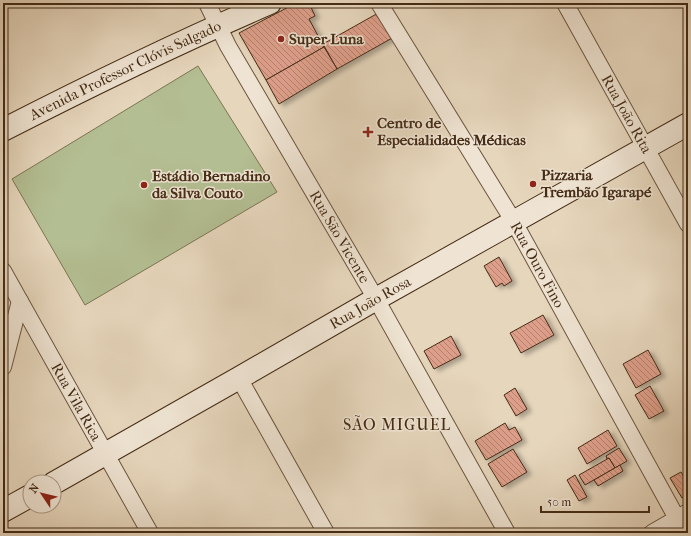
<svg xmlns="http://www.w3.org/2000/svg" width="691" height="536" font-family="'IM FELL French Canon',serif">
  <style>
    .green { fill: #b3be92; stroke: #7c7554 }
    .building { fill: url(#building-back-hatch); stroke: #452c16; filter: url(#shadow) }
    .lines { fill: none; stroke-linecap: round; stroke-linejoin: round }
    .minor-casing { stroke: #6d5640; stroke-width: 18 }
    .secondary-casing { stroke: #452c16; stroke-width: 24 }
    .minor { stroke: #efe4d3; stroke-width: 16 }
    .secondary { stroke: #efe4d3; stroke-width: 22 }
    .poi-dot { fill: #8f2418; stroke: #efe4d3; stroke-width: 1.5 }
    .labels { text-anchor: middle; stroke-width: 3; stroke-linejoin: round; paint-order: stroke }
    .poi-label { font-size: 15px; font-weight: bold; fill: #452c16; stroke: #efe4d3; text-anchor: start }
    .street-label { font-size: 15px; fill: #452c16; stroke: #efe4d3 }
    .neighbourhood-label { font-size: 16px; letter-spacing: 1px; fill: #452c16; stroke: #efe4d3 }
  </style>
  <defs>
    <pattern id="building-back-hatch" width="6" height="6" patternUnits="userSpaceOnUse"><rect width="6" height="6" fill="#de9f8a"/><path d="M-1 5l2 2M0 0l6 6M5-1l2 2" fill="none" stroke="#b68270"/></pattern>
    <filter id="shadow"><feDropShadow dx="4.5" dy="2.5" stdDeviation="2" flood-color="#0004"/></filter>
  </defs>
  <rect width="100%" height="100%" fill="#e6d6bc"/>
  <filter id="stains"><feTurbulence type="fractalNoise" baseFrequency=".005" numOctaves="4"/><feColorMatrix values="0 0 0 0 .2 0 0 0 0 .09 0 0 0 0 .02 0 0 0 .5 -.17"/></filter>
  <radialGradient id="worn" r=".72"><stop offset=".6" stop-color="#630" stop-opacity="0"/><stop offset="1" stop-color="#630" stop-opacity=".3"/></radialGradient>
  <polygon class="green" points="198,66 277,192 85,305 12,179"/>
  <g class="building">
    <polygon points="296,3 309,3 315,16 309,19 324,47 266,80 239,33"/>
    <polygon points="380,12 394,37 337,69 323,44"/>
    <polygon points="324,47 337,69 279,104 266,80"/>
    <polygon points="499,257 512,281 504,286 502,283 496,287 484,266"/>
    <polygon points="543,315 554,335 521,353 510,333"/>
    <polygon points="451,336 461,355 434,369 424,351"/>
    <polygon points="648,350 661,374 636,388 623,364"/>
    <polygon points="650,386 664,411 649,419 635,395"/>
    <polygon points="515,388 527,409 516,416 504,395"/>
    <polygon points="505,423 509,430 515,427 522,440 486,460 475,441"/>
    <polygon points="608,430 617,446 587,464 578,448"/>
    <polygon points="619,448 627,461 615,468 609,458 607,459 606,456"/>
    <polygon points="513,449 527,472 502,487 488,464"/>
    <polygon points="609,458 615,468 585,485 579,475"/>
    <polygon points="620,465 623,471 598,486 594,480"/>
    <polygon points="681,472 688,484 688,495 682,498 670,478"/>
    <polygon points="575,475 587,497 579,501 567,480"/>
  </g>
  <g class="lines">
    <defs>
      <g id="minor">
        <path id="s1" d="M 207,3 L 228,46 L 376,299 L 507,533"/>
        <path id="s2" d="M 379,3 L 514,222 L 685,533"/>
        <path id="s3" d="M 565,3 L 688,224"/>
        <path id="s4" d="M 3,271 L 150,533"/>
        <polyline points="3,367 20,301"/>
        <polyline points="239,378 326,533"/>
        <polyline points="652,533 688,512"/>
      </g>
      <g id="secondary">
        <path id="s5" d="M 3,130 C 91,85 179,42 270,3"/>
        <path id="s6" d="M 54,483 L 239,378 L 376,299 L 688,124"/>
        <polyline points="3,511 30,496"/>
      </g>
    </defs>
    <use href="#minor" class="minor-casing"/>
    <use href="#secondary" class="secondary-casing"/>
    <use href="#minor" class="minor"/>
    <use href="#secondary" class="secondary"/>
  </g>
  <g class="poi-dot">
    <circle cx="281" cy="39" r="4"/>
    <path d="M366 126h4v4h4v4h-4v4h-4v-4h-4v-4h4z"/>
    <circle cx="533" cy="184" r="4"/>
    <circle cx="144" cy="185" r="4"/>
  </g>
  <g class="labels">
    <g class="poi-label">
      <text x="289" y="44">Super Luna</text>
      <text x="377" y="128">Centro de<tspan x="377" dy="17">Especialidades Médicas</tspan></text>
      <text x="541" y="180">Pizzaria<tspan x="541" dy="17">Trembão Igarapé</tspan></text>
      <text x="152" y="181">Estádio Bernadino<tspan x="152" dy="17">da Silva Couto</tspan></text>
    </g>
    <g class="street-label">
      <text dy="5" stroke="none"><textPath href="#s5" startOffset="136">Avenida Professor Clóvis Salgado</textPath></text>
      <text dy="5" stroke="none"><textPath href="#s3" startOffset="127">Rua João Rita</textPath></text>
      <text dy="5" stroke="none"><textPath href="#s1" startOffset="269">Rua São Vicente</textPath></text>
      <text dy="5" stroke="none"><textPath href="#s2" startOffset="306">Rua Ouro Fino</textPath></text>
      <text dy="5" stroke="none"><textPath href="#s6" startOffset="364">Rua João Rosa</textPath></text>
      <text dy="5" stroke="none"><textPath href="#s4" startOffset="150">Rua Vila Rica</textPath></text>
    </g>
    <g class="neighbourhood-label">
      <text x="397" y="430">SÃO MIGUEL</text>
    </g>
  </g>
  <rect width="691" height="536" fill="none" stroke="#e6d6bc" stroke-width="16"/>
  <rect x="4" y="4" width="683" height="528" fill="none" stroke="#452c16" stroke-width="2"/>
  <rect x="8" y="8" width="675" height="520" fill="none" stroke="#452c16"/>
  <g transform="translate(42 494) rotate(305)"><circle r="19" fill="#efe4d3" stroke="#ab9a87"/>
  <path d="M0-3L7 15L0 10L-7 15Z" fill="#8f2418"/>
  <text y="-6" font-size="11" font-weight="bold" text-anchor="middle" fill="#452c16">N</text>
  </g>
  <path d="M541 506v6h108v-6" fill="none" stroke="#452c16" stroke-width="2"/>
  <text x="547" y="506" font-size="12" fill="#452c16" stroke="#efe4d3" stroke-width="3" paint-order="stroke">50 m</text>
  <rect width="100%" height="100%" filter="url(#stains)"/>
  <rect width="100%" height="100%" fill="url(#worn)"/>
</svg>
